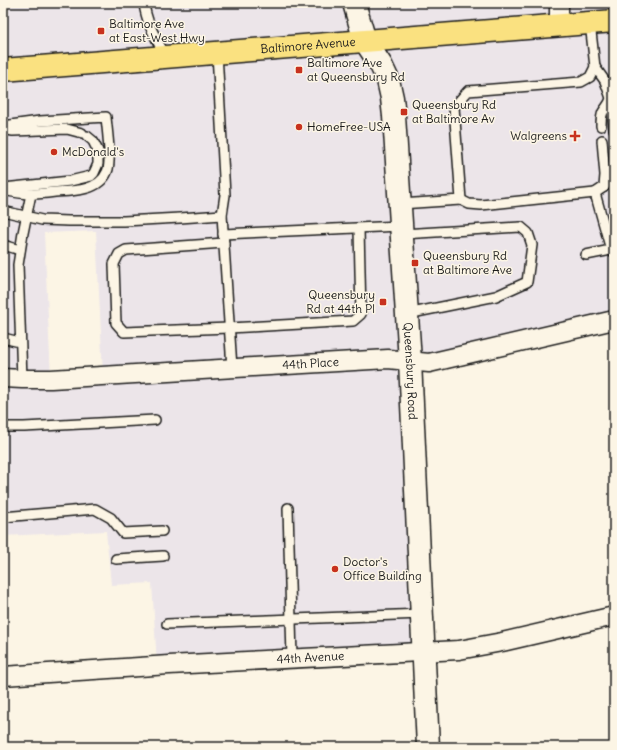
<svg xmlns="http://www.w3.org/2000/svg" width="617" height="750" font-family="Delius,sans-serif">
  <style>
    .built { fill: #ece5e9; fill-rule: evenodd }
    .lines { fill: none; stroke-linecap: round; stroke-linejoin: round }
    .lane-casing { stroke: #1c1c1c; stroke-width: 12 }
    .street-casing { stroke: #1c1c1c; stroke-width: 21 }
    .secondary-casing { stroke: #1c1c1c; stroke-width: 25 }
    .primary-casing { stroke: #1c1c1c; stroke-width: 25 }
    .lane { stroke: #fcf5e5; stroke-width: 9 }
    .street { stroke: #fcf5e5; stroke-width: 18 }
    .secondary { stroke: #fcf5e5; stroke-width: 22 }
    .primary { stroke: #fae180; stroke-width: 22 }
    .poi-dot { fill: #c8321e; stroke: #fcf5e5; stroke-width: 1.5 }
    .labels { text-anchor: middle; stroke-width: 3; stroke-linejoin: round; paint-order: stroke }
    .poi-label { font-size: 12px; fill: #1c1c1c; stroke: #fcf5e5; text-anchor: start }
    .street-label { font-size: 12px; fill: #1c1c1c; stroke: #fcf5e5 }
  </style>
  <rect width="100%" height="100%" fill="#fcf5e5"/>
  <filter id="ink" filterUnits="userSpaceOnUse"><feTurbulence type="fractalNoise" baseFrequency=".025" numOctaves="2"/><feDisplacementMap in="SourceGraphic" scale="8" xChannelSelector="R" yChannelSelector="G"/><feConvolveMatrix kernelMatrix="1 2 1 2 8 2 1 2 1" color-interpolation-filters="sRGB"/></filter>
  <g filter="url(#ink)">
    <path class="built" d="M 3,3 L 614,3 L 614,320 L 410,361 L 424,651 L 157,665 L 152,583 L 111,585 L 106,531 L 3,536 L 3,70 L 26,68 L 3,59 ZM 96,231 L 103,375 L 51,378 L 44,233 Z"/>
    <g class="lines">
      <defs>
        <g id="lane">
          <path d="M 144,3 C 146,23 157,40 166,57"/>
          <polyline points="217,53 225,195 222,215 232,368"/>
          <polyline points="595,67 605,81 611,98 614,129"/>
          <path d="M 3,126 L 40,121 L 106,117 C 107,129 112,162 107,172 C 99,191 73,191 55,192 C 47,193 39,194 31,194 C 21,194 12,192 3,190"/>
          <path d="M 601,126 C 601,121 601,116 603,112 C 606,107 609,105 611,99"/>
          <polyline points="3,129 13,131 67,129 82,133"/>
          <polyline points="604,187 611,179 614,172"/>
          <polyline points="4,188 70,181 91,176 94,173 98,164 98,151 93,141 87,136"/>
          <polyline points="595,193 604,187 605,175 602,140"/>
          <polyline points="461,200 469,204 481,205 595,193 611,250 586,255"/>
          <polyline points="400,204 461,200 454,107 468,91 581,82 590,77 595,67 590,23"/>
          <polyline points="3,211 42,220 69,221 124,221 180,218 222,215"/>
          <polyline points="223,234 401,226"/>
          <polyline points="402,234 521,227 528,233 532,245 527,282 496,296 407,314"/>
          <polyline points="224,243 126,250 119,254 114,264 116,323 124,332 229,328 353,321 361,314 359,229"/>
          <polyline points="3,245 20,250"/>
          <polyline points="3,338 20,342"/>
          <polyline points="22,379 18,265 23,233 31,194"/>
          <polyline points="3,427 24,427 155,420"/>
          <polyline points="288,508 292,658"/>
          <polyline points="3,517 95,509 111,518 123,533 162,531"/>
          <polyline points="116,559 163,556"/>
          <polyline points="167,624 422,614"/>
        </g>
        <g id="street">
          <polyline points="559,3 559,25"/>
          <path id="s1" d="M 3,378 L 22,379 L 51,379 L 388,359 L 429,363 L 614,320"/>
          <path id="s2" d="M 3,676 L 169,665 L 459,650 L 502,642 L 614,616"/>
        </g>
        <g id="secondary">
          <path id="s3" d="M 354,3 L 365,41 L 381,65 L 388,80 L 392,98 L 394,116 L 410,361 L 428,747"/>
        </g>
        <g id="primary">
          <path id="s4" d="M 3,70 L 614,21"/>
        </g>
      </defs>
      <use href="#lane" class="lane-casing"/>
      <use href="#street" class="street-casing"/>
      <use href="#secondary" class="secondary-casing"/>
      <use href="#primary" class="primary-casing"/>
      <use href="#lane" class="lane"/>
      <use href="#street" class="street"/>
      <use href="#secondary" class="secondary"/>
      <use href="#primary" class="primary"/>
    </g>
  </g>
  <g class="poi-dot">
    <rect x="97" y="27" width="8" height="8" rx="2"/>
    <rect x="295" y="66" width="8" height="8" rx="2"/>
    <rect x="400" y="108" width="8" height="8" rx="2"/>
    <circle cx="299" cy="127" r="4"/>
    <path d="M573 130h4v4h4v4h-4v4h-4v-4h-4v-4h4z"/>
    <circle cx="54" cy="152" r="4"/>
    <rect x="411" y="259" width="8" height="8" rx="2"/>
    <rect x="379" y="298" width="8" height="8" rx="2"/>
    <circle cx="335" cy="569" r="4"/>
  </g>
  <g class="labels">
    <g class="poi-label">
      <text x="109" y="28">Baltimore Ave<tspan x="109" dy="14">at East-West Hwy</tspan></text>
      <text x="307" y="67">Baltimore Ave<tspan x="307" dy="14">at Queensbury Rd</tspan></text>
      <text x="412" y="109">Queensbury Rd<tspan x="412" dy="14">at Baltimore Av</tspan></text>
      <text x="307" y="131">HomeFree-USA</text>
      <text x="567" y="140" text-anchor="end">Walgreens</text>
      <text x="62" y="156">McDonald's</text>
      <text x="423" y="260">Queensbury Rd<tspan x="423" dy="14">at Baltimore Ave</tspan></text>
      <text x="375" y="299" text-anchor="end">Queensbury<tspan x="375" dy="14">Rd at 44th Pl</tspan></text>
      <text x="343" y="566">Doctor's<tspan x="343" dy="14">Office Building</tspan></text>
    </g>
    <g class="street-label">
      <text dy="4" stroke="none"><textPath href="#s4" startOffset="306">Baltimore Avenue</textPath></text>
      <text dy="4" stroke="none"><textPath href="#s1" startOffset="308">44th Place</textPath></text>
      <text dy="4" stroke="none"><textPath href="#s3" startOffset="377">Queensbury Road</textPath></text>
      <text dy="4" stroke="none"><textPath href="#s2" startOffset="308">44th Avenue</textPath></text>
    </g>
  </g>
  <rect width="617" height="750" fill="none" stroke="#fcf5e5" stroke-width="16"/>
  <rect x="8" y="8" width="601" height="734" fill="none" stroke="#1c1c1c" stroke-width="1.5" filter="url(#ink)"/>
</svg>
